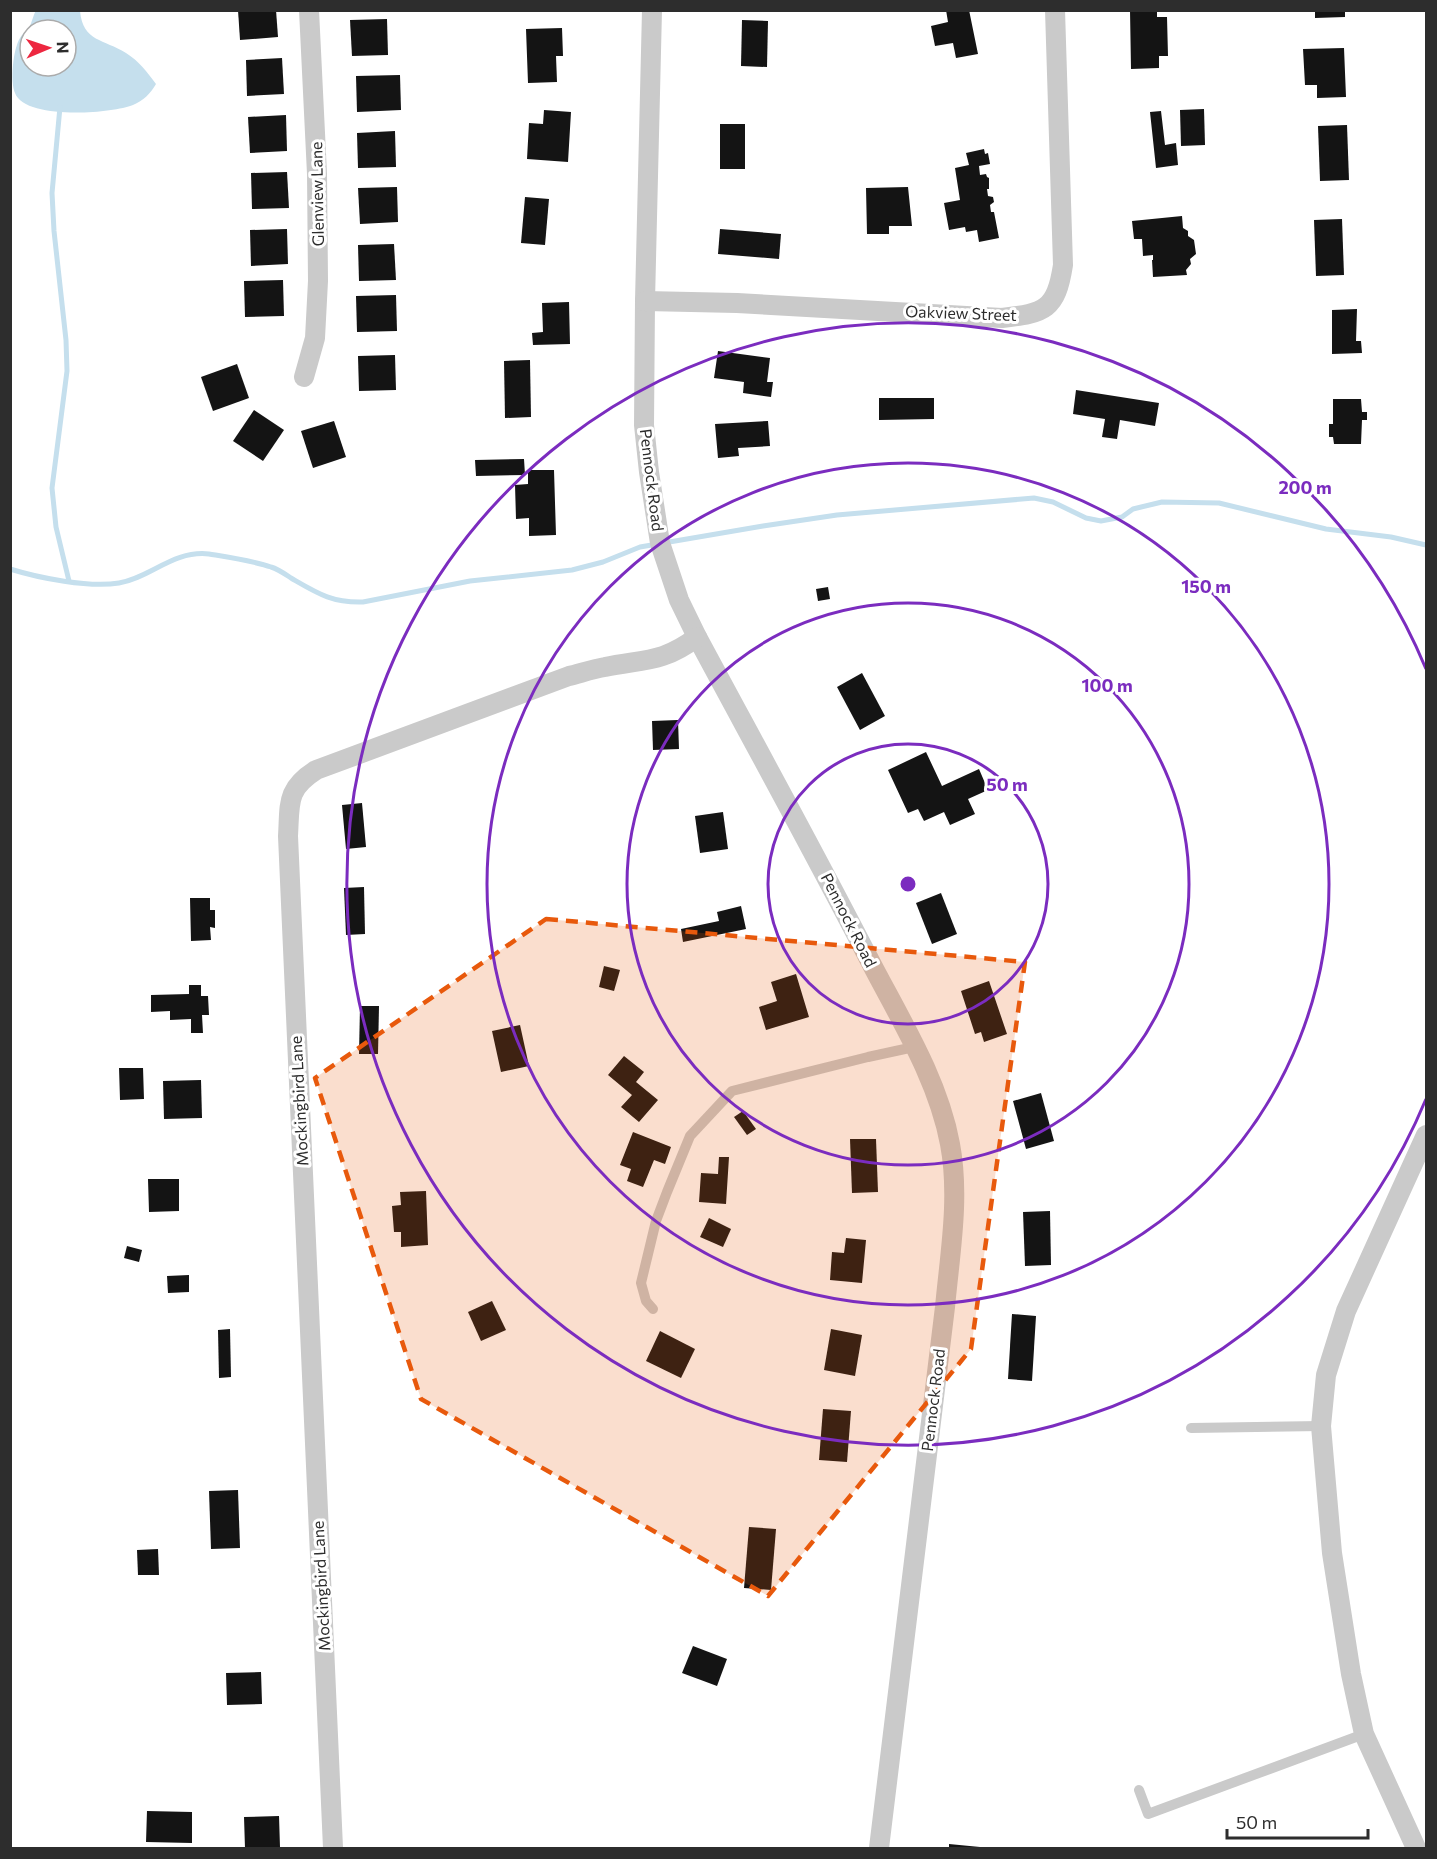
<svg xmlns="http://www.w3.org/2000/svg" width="1437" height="1859" font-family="Commissioner,sans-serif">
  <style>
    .water { fill: #c5dfed; fill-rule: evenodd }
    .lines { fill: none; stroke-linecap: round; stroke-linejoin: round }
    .stream { stroke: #c5dfed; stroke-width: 5 }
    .building { fill: #141414 }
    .service { stroke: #cacaca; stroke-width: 10 }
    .minor { stroke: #cacaca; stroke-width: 20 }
    .marked { fill: #e8590c; fill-opacity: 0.2; stroke: #e8590c; stroke-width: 4.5; stroke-dasharray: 12 8; stroke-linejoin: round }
    .ring { fill: none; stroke: #7b2cbf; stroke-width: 3 }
    .labels { text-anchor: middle; stroke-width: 6; stroke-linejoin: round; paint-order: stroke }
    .street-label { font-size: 16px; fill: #2d2d2d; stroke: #fff }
    .centre { fill: #7b2cbf; stroke: #fff; stroke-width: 3 }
    .ring-label { font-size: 18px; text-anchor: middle; font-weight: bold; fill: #7b2cbf; stroke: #fff; stroke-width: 6; stroke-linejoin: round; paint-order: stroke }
  </style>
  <rect width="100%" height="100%" fill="#fff"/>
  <path class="water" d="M 36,10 L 80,11 C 83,42 104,39 126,53 C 139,61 147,72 156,84 C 151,93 143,101 133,105 C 110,114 25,120 15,93 C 10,81 13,49 20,38 C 22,34 26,32 29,28 C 32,22 33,16 36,10 ZM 30,30 L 66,30 L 66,66 L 30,66 Z"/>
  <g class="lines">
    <g class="stream">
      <polyline points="60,107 52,193 54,231 66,340 67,371 52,488 56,527 69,581"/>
      <path d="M 10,569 C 39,578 89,588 119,583 C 150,578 173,550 209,554 C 227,557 254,561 271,567 C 278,569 285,574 291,578 C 317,593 332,603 363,602 L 470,581 L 572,570 L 603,562 L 640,547 L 763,526 L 837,515 L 1034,498 L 1053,502 L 1086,518 L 1101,521 L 1122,517 L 1133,509 L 1162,502 L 1219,503 L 1326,529 L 1391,537 L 1426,545"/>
    </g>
  </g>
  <g class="building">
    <polygon points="238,10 276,10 278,37 240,40"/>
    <polygon points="946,10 969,10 978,54 956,58 953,43 935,46 931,26 948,22"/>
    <polygon points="1130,10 1157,10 1157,17 1167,17 1168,56 1159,56 1159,68 1131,69"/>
    <polygon points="1315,10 1345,10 1345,17 1315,18"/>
    <polygon points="387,19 388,55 352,56 350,20"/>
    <polygon points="742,20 768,21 767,67 741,66"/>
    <polygon points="562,28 563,56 556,56 557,82 528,83 526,29"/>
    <polygon points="1344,48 1346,97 1317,98 1317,85 1305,85 1303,49"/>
    <polygon points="282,58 284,94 247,96 246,60"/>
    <polygon points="400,75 401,110 357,112 356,76"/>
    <polygon points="1204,109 1205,145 1181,146 1180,110"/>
    <polygon points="544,110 571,112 568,162 527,159 529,123 543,124"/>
    <polygon points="1161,111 1165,145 1176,143 1178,165 1156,168 1150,112"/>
    <polygon points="286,115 287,151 250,153 248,117"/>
    <rect x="720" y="124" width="25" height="45"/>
    <polygon points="1347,125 1349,180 1320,181 1318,126"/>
    <polygon points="395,131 396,167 358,168 357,133"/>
    <polygon points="984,149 985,154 988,153 990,164 979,166 980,175 986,174 987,177 989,178 989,189 987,189 988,196 993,197 994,202 990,205 991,212 994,212 999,238 979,242 977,230 966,232 965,227 949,230 944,203 960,200 955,168 969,165 966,153"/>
    <polygon points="287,172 289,208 252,209 251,173"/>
    <polygon points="397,187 398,222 360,224 358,188"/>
    <polygon points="908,187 912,226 889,226 889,234 867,234 866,188"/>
    <polygon points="525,197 549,199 545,245 521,243"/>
    <polygon points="1182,216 1183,228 1188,231 1188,236 1194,240 1196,254 1190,259 1191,264 1186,270 1187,275 1153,277 1152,260 1153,260 1153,255 1143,256 1142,239 1134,239 1132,221"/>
    <polygon points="1342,219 1344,275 1316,276 1314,220"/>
    <polygon points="287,229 288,264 251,266 250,230"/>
    <polygon points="720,229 781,234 779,259 718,254"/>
    <polygon points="394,244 396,280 359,281 358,245"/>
    <polygon points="283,280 284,316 245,317 244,281"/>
    <polygon points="396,295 397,331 357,332 356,296"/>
    <polygon points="569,302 570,344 533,345 532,333 543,332 542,303"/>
    <polygon points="1357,309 1356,341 1361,341 1362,353 1332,354 1332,310"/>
    <polygon points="718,351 770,358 767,382 773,382 771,397 743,393 744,382 714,378"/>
    <polygon points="395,355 396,390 359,391 358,356"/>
    <polygon points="530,360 531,417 505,418 504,361"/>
    <polygon points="237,364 249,398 213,411 201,377"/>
    <polygon points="1076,390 1159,403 1155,426 1120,420 1117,439 1102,437 1105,419 1073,414"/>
    <polygon points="879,398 934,398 934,419 879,420"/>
    <polygon points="1333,399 1361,399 1362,412 1367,412 1367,420 1362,420 1361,444 1334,444 1333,437 1329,437 1329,424 1333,424"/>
    <polygon points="254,410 284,430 263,461 233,441"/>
    <polygon points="334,421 346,457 313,468 301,431"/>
    <polygon points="768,421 770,446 738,448 739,456 718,458 715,424"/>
    <polygon points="524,459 525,475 476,476 475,460"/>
    <polygon points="528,470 554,470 556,535 529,536 529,518 516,519 515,485 528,484"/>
    <polygon points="828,587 830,599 818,601 816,589"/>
    <polygon points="862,673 885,716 860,730 837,687"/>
    <polygon points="678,720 679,749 653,750 652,721"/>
    <polygon points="926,752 942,786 979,769 988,790 968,799 975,814 950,825 944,812 924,821 918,809 908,813 888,770"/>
    <polygon points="362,803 366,847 346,849 342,805"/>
    <polygon points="723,812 728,849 700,853 695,816"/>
    <polygon points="364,887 365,934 346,935 344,888"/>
    <polygon points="941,893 957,934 932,944 916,903"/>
    <polygon points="190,898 210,898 210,910 215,910 215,928 210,927 211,940 191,941"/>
    <polygon points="741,906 746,929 683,942 681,929 719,921 717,912"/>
    <polygon points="604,966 620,970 614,991 599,987"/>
    <polygon points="796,974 809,1017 766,1030 759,1007 777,1001 771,982"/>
    <polygon points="989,981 1007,1034 984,1042 981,1032 975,1034 961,991"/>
    <polygon points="189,985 201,985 201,996 208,996 209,1015 202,1015 203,1033 191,1033 191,1019 170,1020 170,1011 151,1012 151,995 189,994"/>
    <polygon points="360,1006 379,1006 378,1054 359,1054"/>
    <polygon points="520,1025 529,1066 501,1072 492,1031"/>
    <polygon points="624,1056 644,1072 636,1082 658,1100 639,1122 621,1107 632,1095 608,1075"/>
    <polygon points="119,1068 143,1068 144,1099 120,1100"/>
    <polygon points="201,1080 202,1118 164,1119 163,1081"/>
    <polygon points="1041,1093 1054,1141 1026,1149 1013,1101"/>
    <polygon points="743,1111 756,1129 747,1135 734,1117"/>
    <polygon points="633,1132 671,1147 665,1164 654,1160 643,1187 627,1181 631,1169 620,1165"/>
    <polygon points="850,1139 876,1139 878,1192 852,1193"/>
    <polygon points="719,1157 729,1157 726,1204 699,1202 701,1173 718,1174"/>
    <polygon points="148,1179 179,1179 179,1211 149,1212"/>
    <polygon points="426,1191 428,1245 401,1247 401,1232 394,1232 392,1206 401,1205 400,1192"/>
    <polygon points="1050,1211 1051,1265 1025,1266 1023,1212"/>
    <polygon points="709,1218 731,1229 723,1247 700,1237"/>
    <polygon points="846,1238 866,1240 862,1283 830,1280 832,1252 844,1253"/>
    <polygon points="127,1246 142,1250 139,1262 124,1258"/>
    <polygon points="189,1275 189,1292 168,1293 167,1276"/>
    <polygon points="492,1301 506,1330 481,1341 468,1312"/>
    <polygon points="1012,1314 1036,1316 1032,1381 1008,1379"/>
    <polygon points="230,1329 231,1377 219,1378 218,1330"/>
    <polygon points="831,1329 862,1335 855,1376 824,1370"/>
    <polygon points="660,1331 695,1349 681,1378 646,1361"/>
    <polygon points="823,1409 851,1411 847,1462 819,1460"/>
    <polygon points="238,1490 240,1548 211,1549 209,1491"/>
    <polygon points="749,1527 776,1529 771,1590 744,1588"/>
    <polygon points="158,1549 159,1575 138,1575 137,1550"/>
    <polygon points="693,1646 727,1659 717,1686 682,1673"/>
    <polygon points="261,1672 262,1704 227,1705 226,1673"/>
    <polygon points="147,1811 192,1812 192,1843 146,1842"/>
    <polygon points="279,1816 280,1848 245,1848 244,1817"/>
    <polygon points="949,1844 980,1847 980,1848 949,1848"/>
  </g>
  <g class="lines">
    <g class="service">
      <polyline points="653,1309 646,1301 641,1283 656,1221 667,1192 690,1136 732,1091 868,1057 914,1047"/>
      <polyline points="1191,1428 1321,1426"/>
      <polyline points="1139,1790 1148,1814 1364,1734"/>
    </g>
    <g class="minor">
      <path d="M 652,10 L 645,301 L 644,425 L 649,472 L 660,543 L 679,600 L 697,637 C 755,745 814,852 870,961 C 900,1019 938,1079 950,1144 C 960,1197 950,1253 945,1307 L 879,1848"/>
      <path d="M 645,301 L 737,303 L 1002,318 C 1045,313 1056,310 1063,265 L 1055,10"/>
      <polyline points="304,377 315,338 318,281 317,174 309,10"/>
      <path d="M 333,1848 L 288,836 C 290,803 286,789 316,770 L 569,676 C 581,673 593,669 605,667 C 644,659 663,663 697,637"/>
      <polyline points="1416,1848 1364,1734 1351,1674 1332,1553 1321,1426 1326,1375 1346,1311 1426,1135"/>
    </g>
  </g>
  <path class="marked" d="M 546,919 L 1025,962 L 971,1349 L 768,1596 L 421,1399 L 315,1078 Z"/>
  <g class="ring">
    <circle cx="908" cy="884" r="140"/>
    <circle cx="908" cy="884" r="281"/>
    <circle cx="908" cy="884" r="421"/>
    <path d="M1426 1099A561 561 0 1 1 1426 669"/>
  </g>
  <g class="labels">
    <g class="street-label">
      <text transform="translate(317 194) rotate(-91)" y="6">Glenview Lane</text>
      <text transform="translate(961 313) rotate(2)" y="6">Oakview Street</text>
      <text transform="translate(652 480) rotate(83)" y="6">Pennock Road</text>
      <text transform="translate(849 920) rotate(63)" y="6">Pennock Road</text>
      <text transform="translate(299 1101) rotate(-93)" y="6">Mockingbird Lane</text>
      <text transform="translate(933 1400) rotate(-83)" y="6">Pennock Road</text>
      <text transform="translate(321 1586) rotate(-93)" y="6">Mockingbird Lane</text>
    </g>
  </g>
  <circle cx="908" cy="884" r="9" class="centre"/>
  <g class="ring-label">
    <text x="1305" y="494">200 m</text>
    <text x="1206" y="593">150 m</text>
    <text x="1107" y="692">100 m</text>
    <text x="1007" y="791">50 m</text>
  </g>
  <rect width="1437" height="1859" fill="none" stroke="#2d2d2d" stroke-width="24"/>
  <g transform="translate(48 48) rotate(88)"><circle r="28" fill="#ffffff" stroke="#ababab" stroke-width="1.5"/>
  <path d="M0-4.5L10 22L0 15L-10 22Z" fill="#ed2740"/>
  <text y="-9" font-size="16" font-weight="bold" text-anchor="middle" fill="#2d2d2d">N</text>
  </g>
  <path d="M1227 1829v9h141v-9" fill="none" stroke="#2d2d2d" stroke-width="3"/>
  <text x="1236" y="1829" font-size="18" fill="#2d2d2d" stroke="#ffffff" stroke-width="4.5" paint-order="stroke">50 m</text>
</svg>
